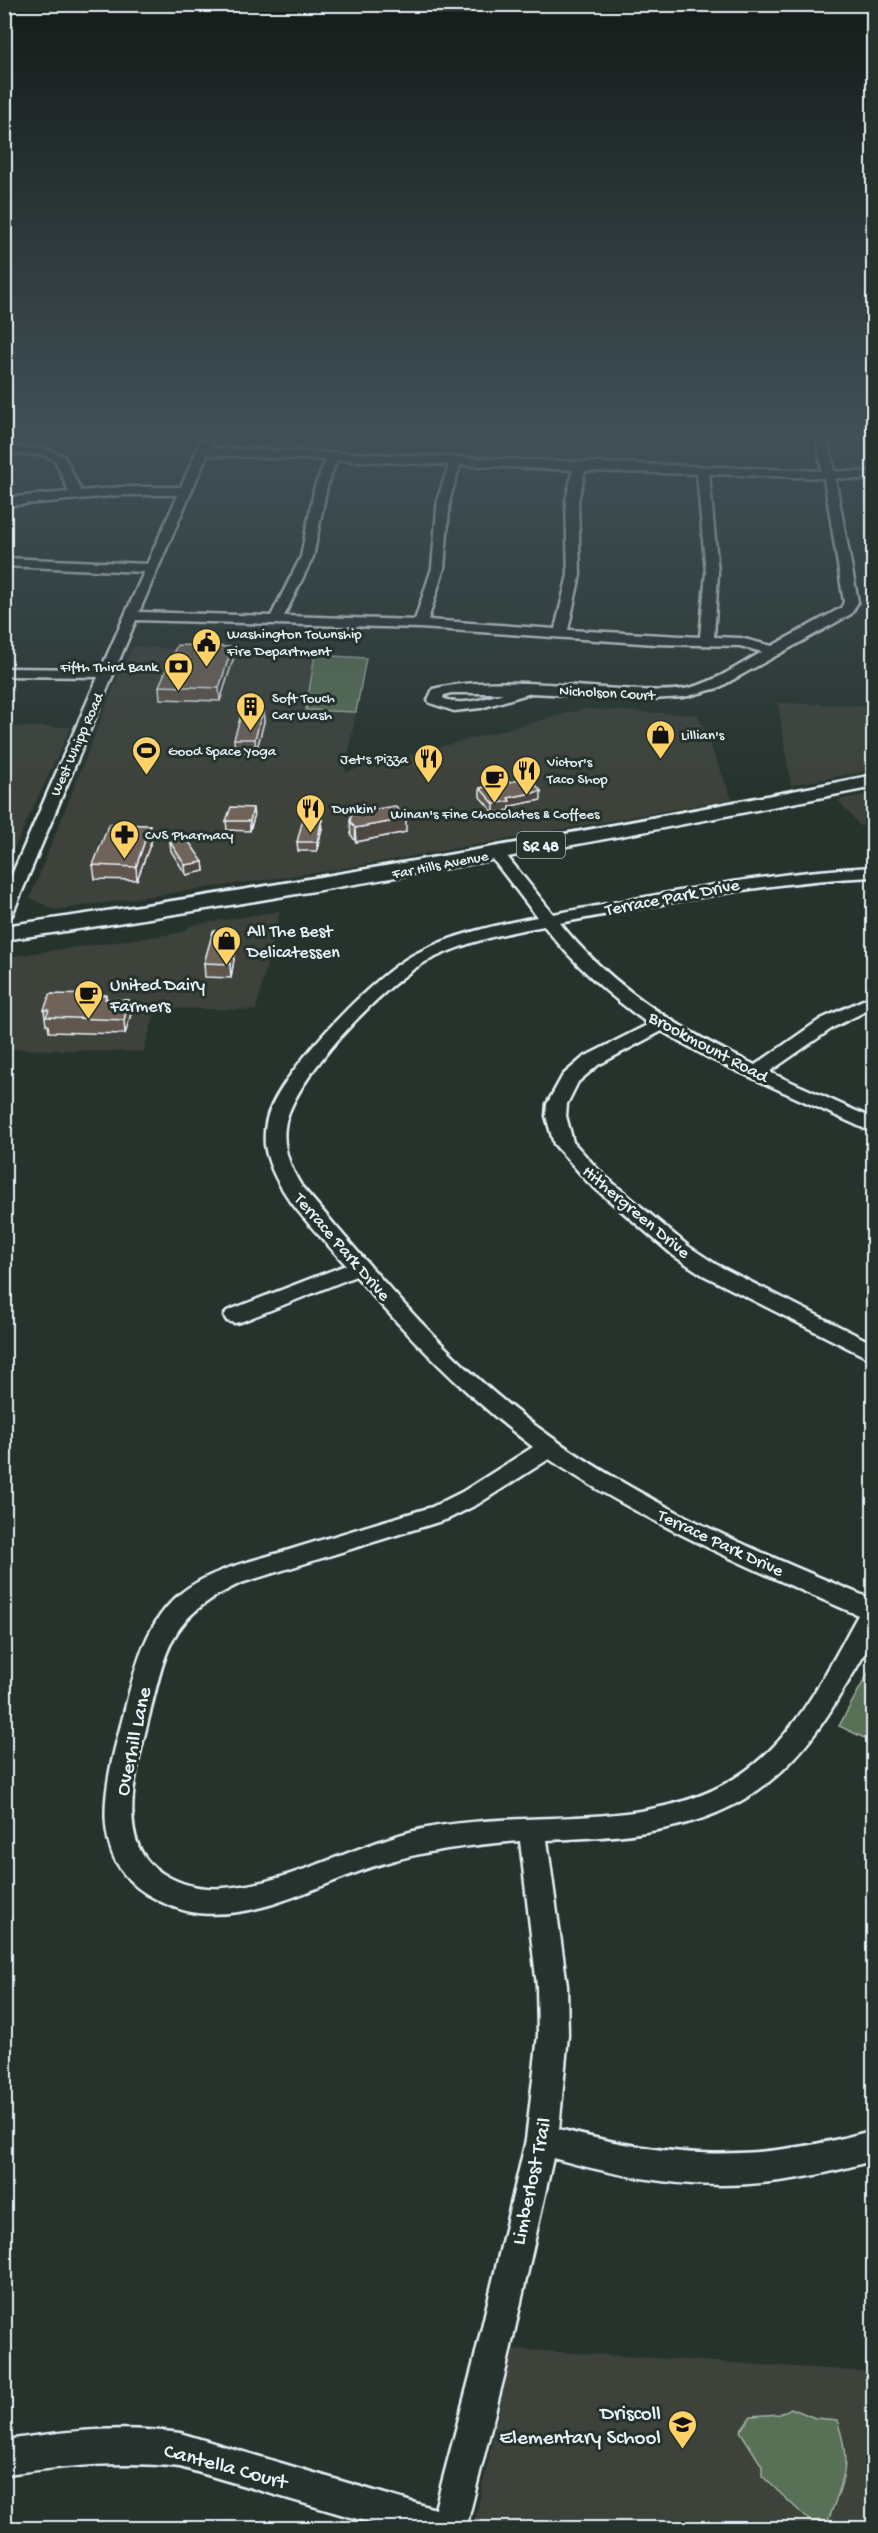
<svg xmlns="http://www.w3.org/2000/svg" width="878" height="2533" font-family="'Gochi Hand',sans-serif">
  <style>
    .built { fill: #3c423a }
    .green { fill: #596f54; stroke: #a0b0a6; stroke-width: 1.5 }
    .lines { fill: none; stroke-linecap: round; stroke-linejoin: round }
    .minor-casing { stroke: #e8f1f8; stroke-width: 5 }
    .major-casing { stroke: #e8f1f8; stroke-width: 5 }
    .minor { fill: #26332d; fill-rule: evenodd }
    .major { fill: #26332d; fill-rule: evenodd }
    .wall { fill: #60564d; stroke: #e8f1f8; stroke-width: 1.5 }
    .shaded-wall { fill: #4e463f; stroke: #e8f1f8; stroke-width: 1.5 }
    .building { fill: #70645a; stroke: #e8f1f8; stroke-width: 1.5 }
    .labels { text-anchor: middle; stroke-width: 6; stroke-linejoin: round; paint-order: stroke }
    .far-poi-label { font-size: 15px; fill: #e8f1f8; stroke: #26332d; text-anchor: start }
    .far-street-label { font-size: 15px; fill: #e8f1f8; stroke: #26332d }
    .shield { fill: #26332d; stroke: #aeb8bb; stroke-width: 1.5 }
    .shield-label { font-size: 16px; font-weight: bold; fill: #e8f1f8 }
    .street-label { font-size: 18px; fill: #e8f1f8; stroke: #26332d }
    .poi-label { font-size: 18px; fill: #e8f1f8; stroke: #26332d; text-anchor: start }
    .near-street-label { font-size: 21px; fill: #e8f1f8; stroke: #26332d }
    .near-poi-label { font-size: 21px; fill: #e8f1f8; stroke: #26332d; text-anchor: end }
  </style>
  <rect width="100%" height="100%" fill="#26332d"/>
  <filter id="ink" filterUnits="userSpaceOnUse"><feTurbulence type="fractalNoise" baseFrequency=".0167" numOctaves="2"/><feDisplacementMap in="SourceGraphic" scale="12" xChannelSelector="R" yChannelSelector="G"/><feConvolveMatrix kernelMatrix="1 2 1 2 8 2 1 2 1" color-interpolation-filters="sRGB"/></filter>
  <g filter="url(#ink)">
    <g class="built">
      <polygon points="133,647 315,655 306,710 356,712 345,772 583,709 698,715 732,799 340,869 55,910 30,898 117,679"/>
      <polygon points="778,703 873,706 873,770 791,785"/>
      <polygon points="5,727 71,727 5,868 4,727"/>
      <polygon points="873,793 873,826 860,826 838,800"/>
      <polygon points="280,911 256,1010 157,1008 143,1052 5,1049 5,976 13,956 180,933 193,925"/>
      <polygon points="513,2349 873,2372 873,2528 473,2528"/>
    </g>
    <g class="green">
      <polygon points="315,655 366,658 356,712 306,710"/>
      <polygon points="873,1664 874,1742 873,1742 839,1726"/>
      <path d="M 791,2408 L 815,2418 L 837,2420 C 852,2464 844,2479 828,2521 L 810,2521 L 762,2476 L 762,2466 L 740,2431 L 751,2416 L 780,2414 Z"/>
    </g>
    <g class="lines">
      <defs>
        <g id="minor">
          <path d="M 201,441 L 213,441 L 210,448 L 822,471 L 817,441 L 829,441 L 834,471 L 874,472 L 874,480 L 835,478 L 858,602 L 851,614 L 718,688 L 684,697 L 651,699 L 531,693 L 481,708 L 454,711 L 430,703 L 428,700 L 433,689 C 484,676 566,686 620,689 C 641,690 663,692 684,689 C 712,684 737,666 762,652 L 740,646 L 656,644 L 420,628 L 136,620 L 12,915 L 4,920 L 4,893 L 98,677 L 4,676 L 4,668 L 101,669 L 144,572 L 4,566 L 4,558 L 147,564 L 178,495 L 122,495 L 4,506 L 4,498 L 69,492 L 55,460 L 43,455 L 4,453 L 4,447 L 45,449 L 64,456 L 81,491 L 122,487 L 181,487 ZM 207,455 L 326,460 L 315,486 L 301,557 L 271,616 L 139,612 ZM 337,460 L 449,465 L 438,498 L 432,568 L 415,620 L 284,616 L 313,557 L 327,486 ZM 460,465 L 573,470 L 566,501 L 568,575 L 555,629 L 428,620 L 444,568 L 450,498 ZM 585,471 L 697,474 L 706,573 L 700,637 L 568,630 L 580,575 L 578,501 ZM 709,474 L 824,478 L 844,602 L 841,608 L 772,646 L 740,638 L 714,637 L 718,573 ZM 451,693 L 503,693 C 485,698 460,708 443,698 L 444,695 Z"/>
          <path d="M 496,848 L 502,850 L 553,914 C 660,895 764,872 874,867 L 874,877 C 767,881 664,904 560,923 C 611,987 681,1031 755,1065 L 821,1019 L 874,995 L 874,1007 L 834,1027 L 769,1072 L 874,1119 L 874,1133 L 711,1059 L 662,1031 L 598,1065 L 578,1082 L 567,1104 L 566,1116 L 573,1142 L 602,1174 L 688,1246 L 717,1265 L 874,1344 L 874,1361 L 703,1275 L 674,1256 L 588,1182 L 554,1144 L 546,1116 L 547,1104 L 563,1075 L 584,1057 L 649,1024 C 610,997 573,963 544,926 C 504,933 464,942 427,961 C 385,983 291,1080 285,1127 C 282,1148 291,1170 302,1187 C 369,1264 434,1346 515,1410 C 621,1494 749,1549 874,1600 C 874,1610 875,1622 874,1632 C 871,1647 846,1685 837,1700 C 765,1822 679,1835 547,1840 L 567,1986 L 568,2035 L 559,2129 C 674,2160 758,2163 874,2130 L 874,2160 C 755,2196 672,2191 553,2158 L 507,2365 L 466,2528 L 388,2528 L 180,2467 C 122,2460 65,2466 7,2474 L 4,2473 L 4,2441 L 7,2440 C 65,2431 122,2425 180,2433 L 435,2509 L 473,2365 L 526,2140 L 538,2035 L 537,1986 L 520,1841 C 472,1845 425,1850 378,1865 C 320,1883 261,1920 198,1913 C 180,1911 162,1903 147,1894 C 82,1854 109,1772 124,1713 C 135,1670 144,1624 180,1594 C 210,1569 253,1561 289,1550 C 337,1535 384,1521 432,1507 L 462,1492 L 533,1447 C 467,1397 410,1339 356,1276 L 243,1321 L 235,1323 L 227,1321 L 224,1316 L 227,1311 L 346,1265 C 316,1230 272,1192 265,1145 C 264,1132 266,1117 272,1105 C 292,1062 374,975 415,954 C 454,934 495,925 537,917 L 488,853 ZM 549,1459 C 646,1523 752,1569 858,1615 C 825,1674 795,1741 735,1778 C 647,1834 521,1808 422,1829 C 355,1844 293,1883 224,1888 C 199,1890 175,1884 155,1868 C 114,1836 139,1759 149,1717 C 167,1645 170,1616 241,1583 L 448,1519 L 478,1504 Z"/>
        </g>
        <path id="major" d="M 874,775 L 874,787 C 585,844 296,898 4,940 L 4,926 C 296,885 585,832 874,775 Z"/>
      </defs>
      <use href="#minor" class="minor-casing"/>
      <use href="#major" class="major-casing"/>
      <use href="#minor" class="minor"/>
      <use href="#major" class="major"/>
    </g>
    <g class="wall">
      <polygon points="233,660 220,701 160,699 159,686"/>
      <polygon points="263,709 264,722 256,752 235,752 234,739"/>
      <polygon points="480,788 541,800 510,806 510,810 494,813 480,797"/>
      <polygon points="254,817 250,831 227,830 226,821"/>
      <polygon points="350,821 406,832 356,842 351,835"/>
      <polygon points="322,828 317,851 298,851 297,842"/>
      <polygon points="152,839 137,880 95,879 93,865"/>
      <polygon points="170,842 203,862 204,871 186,875 171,851"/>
      <polygon points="235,932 236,946 231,978 205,977 204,963"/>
      <polygon points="106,995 106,999 129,1000 131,1014 125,1034 49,1032 48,1025 46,1025 44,1010"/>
    </g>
    <g class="shaded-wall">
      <polygon points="232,647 233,660 220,701 219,688"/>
      <polygon points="263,709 264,722 256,752 255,739"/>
      <polygon points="541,791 541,800 510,806 510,810 494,813 494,804 508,798"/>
      <polygon points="253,808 254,817 250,831 250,821"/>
      <polygon points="322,819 322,828 317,851 317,842"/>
      <polygon points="406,819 406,832 356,842 355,828"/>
      <polygon points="150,825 152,839 137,880 136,867"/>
      <polygon points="203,862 204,871 186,875 185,865"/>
      <polygon points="235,932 236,946 231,978 230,964"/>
      <polygon points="129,1000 131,1014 125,1034 124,1020"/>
    </g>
    <g class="building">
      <polygon points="177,645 232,647 219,688 159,686"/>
      <polygon points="243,708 263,709 255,739 234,739"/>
      <polygon points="530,778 541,791 508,798 510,801 494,804 480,788"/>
      <polygon points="395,806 406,819 355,828 350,821 352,813"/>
      <polygon points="231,807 253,808 250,821 226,821"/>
      <polygon points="303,819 322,819 317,842 297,842"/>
      <polygon points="109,824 150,825 136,867 93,865"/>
      <polygon points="187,839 203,862 185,865 170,842"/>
      <polygon points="213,931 235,932 230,964 204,963"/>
      <polygon points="50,994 106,995 105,999 129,1000 124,1020 46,1017 49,1010 44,1010"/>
    </g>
  </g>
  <linearGradient id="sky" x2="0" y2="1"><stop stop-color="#151c19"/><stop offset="0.55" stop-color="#415057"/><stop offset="1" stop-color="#415057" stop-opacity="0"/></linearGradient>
  <rect width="878" height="795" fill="url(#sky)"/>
  <defs>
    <symbol id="civic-pin" viewBox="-11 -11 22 30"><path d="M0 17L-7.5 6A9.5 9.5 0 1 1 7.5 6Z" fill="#ffd166" stroke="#26332d"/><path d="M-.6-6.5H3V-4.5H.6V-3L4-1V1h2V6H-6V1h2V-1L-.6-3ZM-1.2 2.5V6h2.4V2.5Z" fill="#111"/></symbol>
    <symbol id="bank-pin" viewBox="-11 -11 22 30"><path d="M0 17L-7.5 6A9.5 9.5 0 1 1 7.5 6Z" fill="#ffd166" stroke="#26332d"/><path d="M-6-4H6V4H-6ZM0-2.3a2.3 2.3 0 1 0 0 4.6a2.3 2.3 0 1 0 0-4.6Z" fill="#111"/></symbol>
    <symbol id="building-pin" viewBox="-11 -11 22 30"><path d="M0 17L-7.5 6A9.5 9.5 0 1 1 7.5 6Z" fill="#ffd166" stroke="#26332d"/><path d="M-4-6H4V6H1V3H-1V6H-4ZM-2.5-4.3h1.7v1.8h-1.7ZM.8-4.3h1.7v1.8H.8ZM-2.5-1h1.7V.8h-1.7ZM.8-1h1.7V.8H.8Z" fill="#111"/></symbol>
    <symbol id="shop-pin" viewBox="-11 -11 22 30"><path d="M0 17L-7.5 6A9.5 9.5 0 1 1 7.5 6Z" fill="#ffd166" stroke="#26332d"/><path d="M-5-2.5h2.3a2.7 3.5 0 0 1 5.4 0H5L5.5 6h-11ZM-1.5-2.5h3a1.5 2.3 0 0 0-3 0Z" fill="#111"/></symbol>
    <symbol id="stadium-pin" viewBox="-11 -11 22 30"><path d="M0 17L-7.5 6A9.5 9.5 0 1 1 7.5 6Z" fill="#ffd166" stroke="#26332d"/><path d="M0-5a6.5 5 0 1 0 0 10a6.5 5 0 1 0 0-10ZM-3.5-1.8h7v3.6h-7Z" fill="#111"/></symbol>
    <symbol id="restaurant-pin" viewBox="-11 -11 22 30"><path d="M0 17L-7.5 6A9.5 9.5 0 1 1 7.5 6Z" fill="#ffd166" stroke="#26332d"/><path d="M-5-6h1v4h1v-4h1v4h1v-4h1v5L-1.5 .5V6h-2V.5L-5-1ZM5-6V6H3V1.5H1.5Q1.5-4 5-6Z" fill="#111"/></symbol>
    <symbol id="cafe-pin" viewBox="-11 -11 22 30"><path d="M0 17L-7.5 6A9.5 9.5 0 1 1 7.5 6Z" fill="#ffd166" stroke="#26332d"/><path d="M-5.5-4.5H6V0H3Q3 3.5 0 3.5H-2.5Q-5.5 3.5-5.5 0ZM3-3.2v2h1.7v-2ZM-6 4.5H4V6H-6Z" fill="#111"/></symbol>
    <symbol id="pharmacy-pin" viewBox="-11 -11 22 30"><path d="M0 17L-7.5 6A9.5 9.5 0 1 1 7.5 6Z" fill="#ffd166" stroke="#26332d"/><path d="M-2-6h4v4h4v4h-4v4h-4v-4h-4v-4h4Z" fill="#111"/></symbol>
    <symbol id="school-pin" viewBox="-11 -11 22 30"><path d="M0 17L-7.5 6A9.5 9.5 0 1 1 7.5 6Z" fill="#ffd166" stroke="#26332d"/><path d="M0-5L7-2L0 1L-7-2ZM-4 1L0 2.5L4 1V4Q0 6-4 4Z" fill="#111"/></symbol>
  </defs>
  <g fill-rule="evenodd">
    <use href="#civic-pin" x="190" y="626" width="33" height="45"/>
    <use href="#bank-pin" x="162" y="650" width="33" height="45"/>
    <use href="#building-pin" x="234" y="690" width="33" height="45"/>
    <use href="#shop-pin" x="644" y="718" width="33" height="45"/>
    <use href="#stadium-pin" x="130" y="734" width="33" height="45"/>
    <use href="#restaurant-pin" x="412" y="742" width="33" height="45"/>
    <use href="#restaurant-pin" x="510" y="754" width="33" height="45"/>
    <use href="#cafe-pin" x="478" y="762" width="33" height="45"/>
    <use href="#restaurant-pin" x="294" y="792" width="33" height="45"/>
    <use href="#pharmacy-pin" x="108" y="818" width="33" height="45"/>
    <use href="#shop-pin" x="210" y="924" width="33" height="45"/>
    <use href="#cafe-pin" x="72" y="978" width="33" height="45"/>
    <use href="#school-pin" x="666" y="2408" width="33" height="45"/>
  </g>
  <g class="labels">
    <g class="far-poi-label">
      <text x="227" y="638">Washington Township<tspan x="227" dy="17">Fire Department</tspan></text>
      <text x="158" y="671" text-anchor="end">Fifth Third Bank</text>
      <text x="272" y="702">Soft Touch<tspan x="272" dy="17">Car Wash</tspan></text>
      <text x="681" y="739">Lillian's</text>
      <text x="168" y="755">Good Space Yoga</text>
      <text x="408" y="763" text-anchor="end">Jet's Pizza</text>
      <text x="547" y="766">Victor's<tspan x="547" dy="17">Taco Shop</tspan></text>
      <text x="332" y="813">Dunkin'</text>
      <text x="495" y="818" text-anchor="middle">Winan's Fine Chocolates &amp; Coffees</text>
      <text x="145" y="839">CVS Pharmacy</text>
    </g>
    <g class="far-street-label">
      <text transform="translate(607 692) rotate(3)" y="5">Nicholson Court</text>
      <text transform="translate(76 744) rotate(-66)" y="5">West Whipp Road</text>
      <text transform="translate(440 864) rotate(-11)" y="5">Far Hills Avenue</text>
    </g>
    <rect class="shield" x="517" y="832" width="48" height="26" rx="4.5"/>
    <g class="shield-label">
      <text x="541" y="851">SR 48</text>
    </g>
    <g class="street-label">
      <text transform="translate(672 896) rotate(-11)" y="6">Terrace Park Drive</text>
      <text transform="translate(709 1046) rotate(28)" y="6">Brookmount Road</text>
      <text transform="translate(637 1211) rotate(40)" y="6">Hithergreen Drive</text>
      <text transform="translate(343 1246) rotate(49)" y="6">Terrace Park Drive</text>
      <text transform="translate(721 1542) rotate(25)" y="6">Terrace Park Drive</text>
    </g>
    <g class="poi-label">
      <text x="247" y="936">All The Best<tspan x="247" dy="21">Delicatessen</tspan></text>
      <text x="110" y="990">United Dairy<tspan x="110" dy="21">Farmers</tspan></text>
    </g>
    <g class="near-street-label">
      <text transform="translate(132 1741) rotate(-78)" y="7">Overhill Lane</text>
      <text transform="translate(530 2181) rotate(-78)" y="7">Limberlost Trail</text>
      <text transform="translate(226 2465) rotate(15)" y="7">Cantella Court</text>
    </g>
    <g class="near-poi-label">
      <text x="661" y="2419">Driscoll<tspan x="661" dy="24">Elementary School</tspan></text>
    </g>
  </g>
  <rect width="878" height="2533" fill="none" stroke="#26332d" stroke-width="24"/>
  <rect x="12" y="12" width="854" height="2509" fill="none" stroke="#e8f1f8" stroke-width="2" filter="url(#ink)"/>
</svg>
